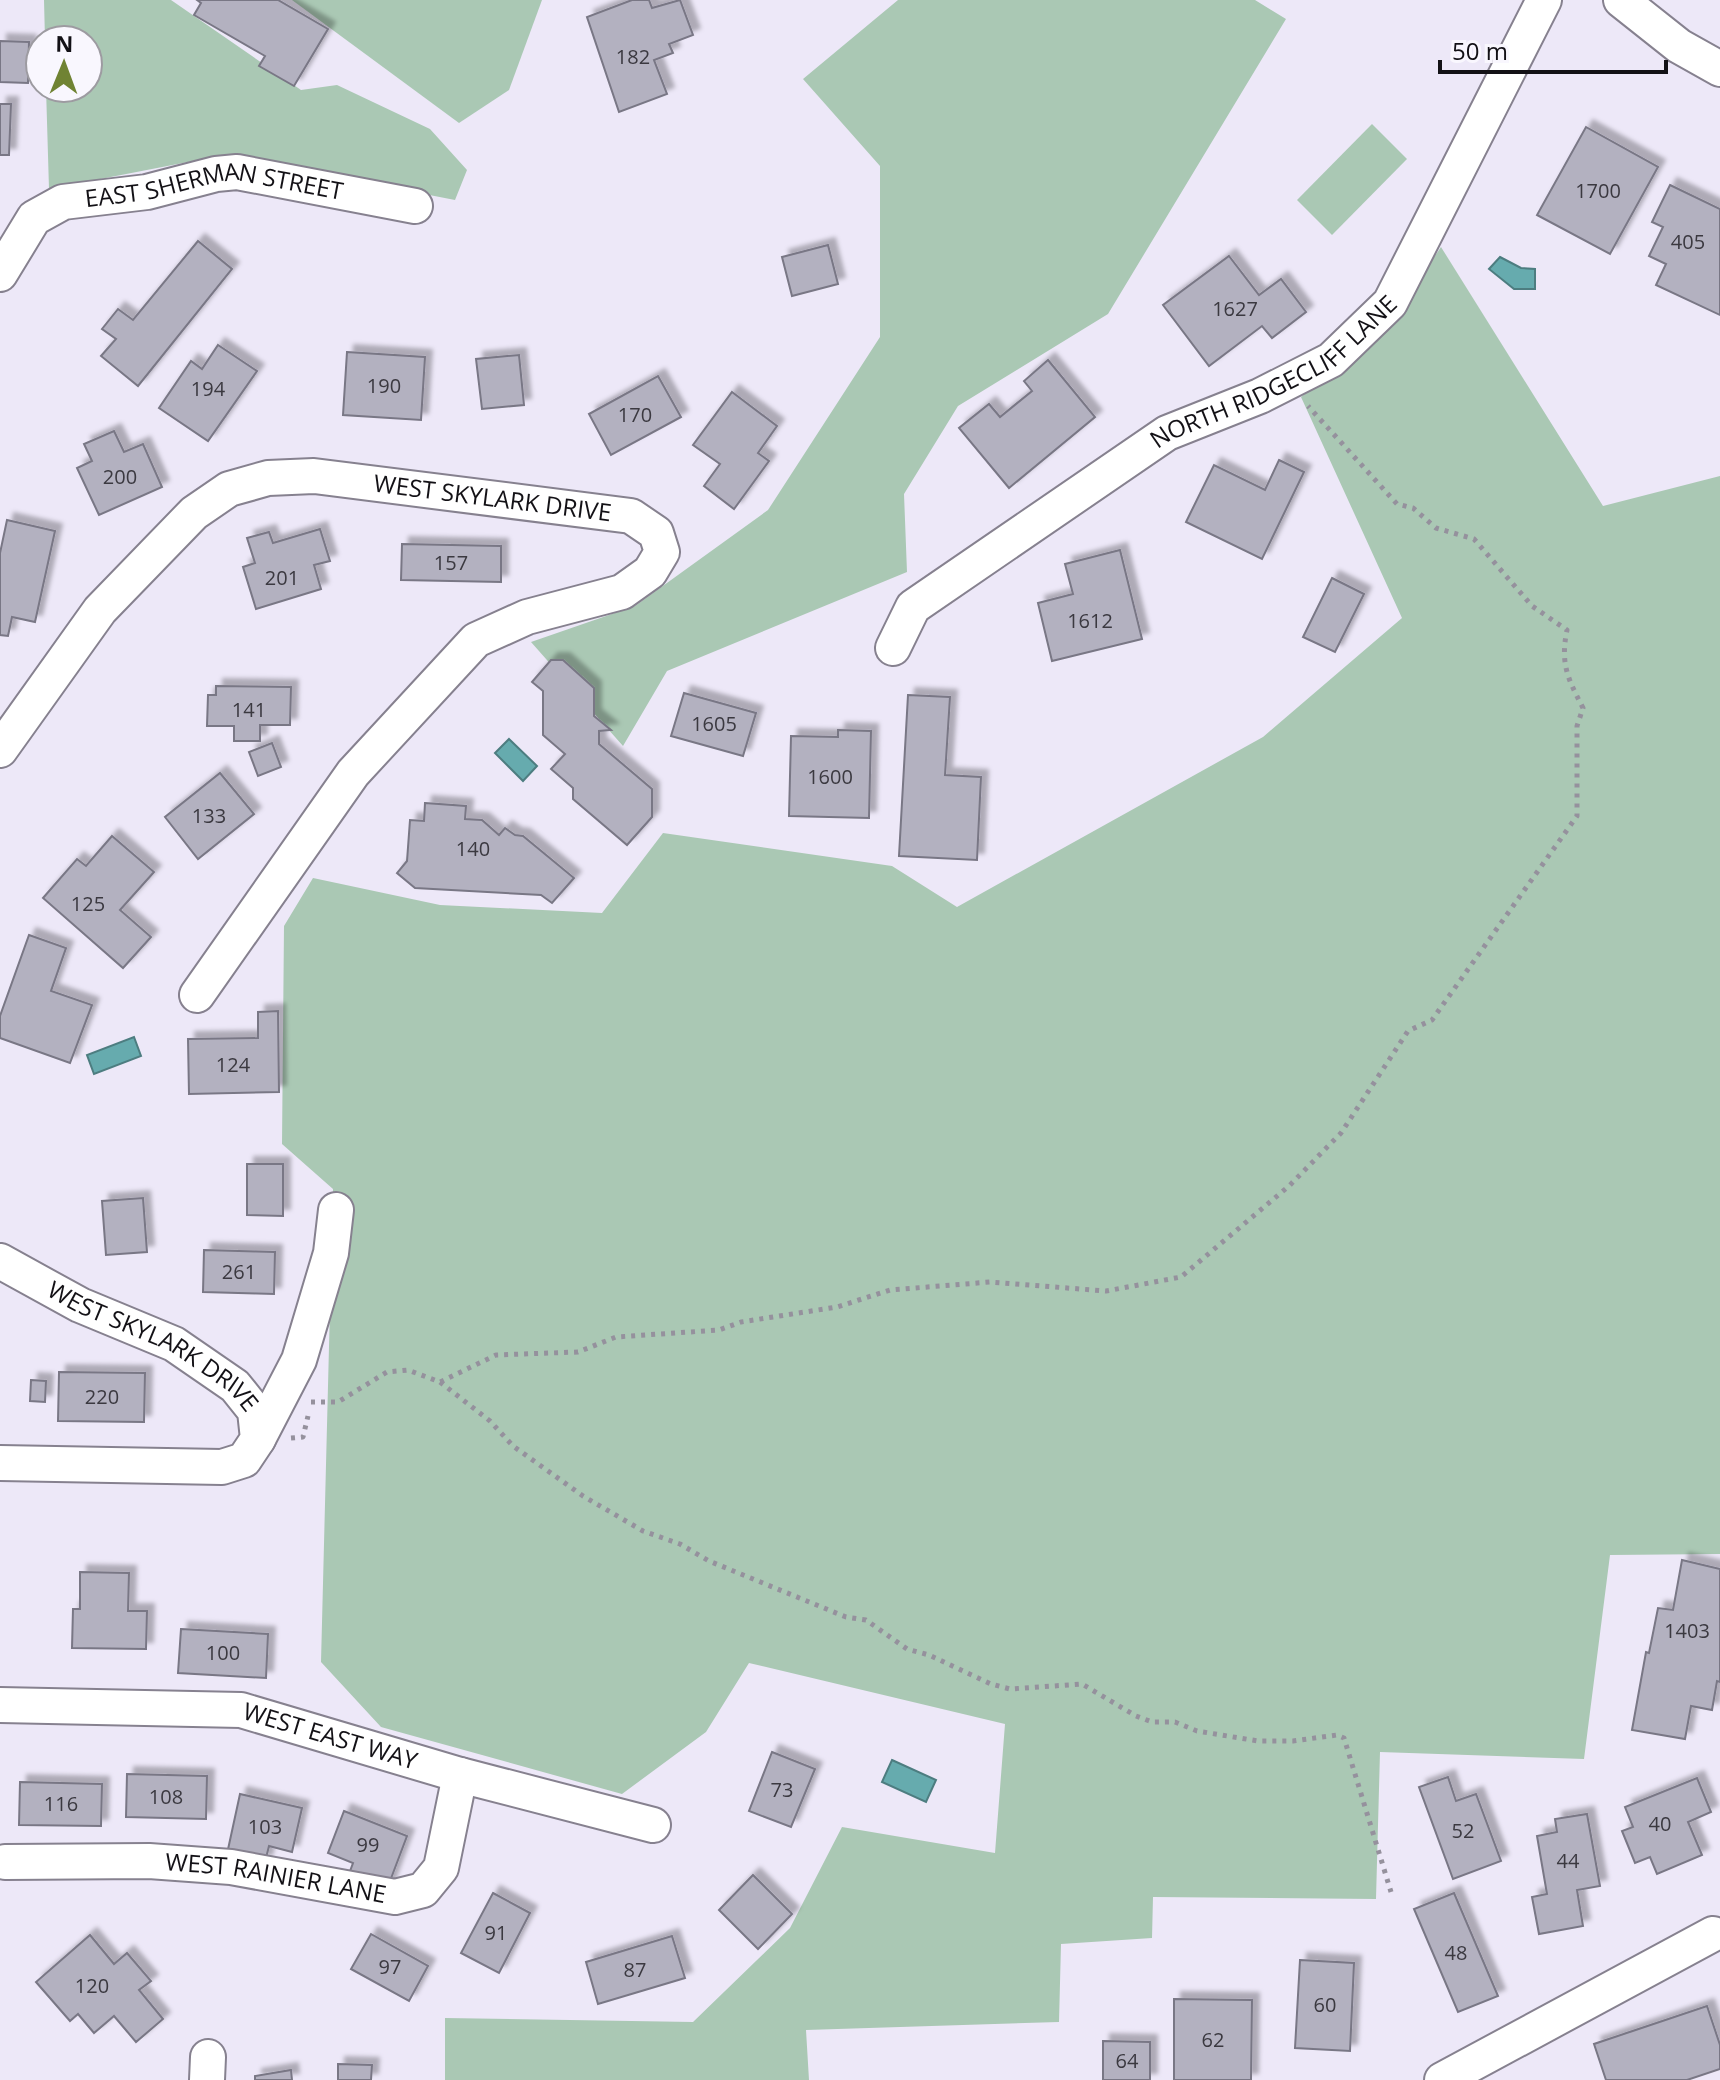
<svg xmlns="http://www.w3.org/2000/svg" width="1720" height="2080" font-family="'Open Sans',sans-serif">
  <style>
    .green { fill: #aac8b4 }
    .water { fill: #66abae; stroke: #4d7d80; stroke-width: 2 }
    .building { fill: #b3b1c0; stroke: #797785; stroke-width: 2; filter: url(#shadow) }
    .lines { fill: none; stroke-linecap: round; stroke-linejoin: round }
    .minor-casing { stroke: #86818f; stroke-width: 38 }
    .path { stroke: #95919d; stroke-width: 5; stroke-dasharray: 4 6; stroke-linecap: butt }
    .minor { stroke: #fff; stroke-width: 34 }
    .labels { text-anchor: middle; stroke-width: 6; stroke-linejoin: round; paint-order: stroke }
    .number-label { font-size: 20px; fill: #3b3940 }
    .street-label { font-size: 24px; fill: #131116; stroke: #f9f7fe }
  </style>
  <defs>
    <filter id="shadow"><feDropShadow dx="7" dy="-7" stdDeviation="2" flood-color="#0004"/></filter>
  </defs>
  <rect width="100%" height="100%" fill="#ede8f8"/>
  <g class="green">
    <polygon points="44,0 171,0 301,90 337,85 430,129 467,170 455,200 224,155 49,189 46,88 88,88 88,40 45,40"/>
    <polygon points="292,0 542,0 509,90 459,123"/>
    <polygon points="898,0 1255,0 1286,19 1108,314 958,406 904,494 907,572 667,671 623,746 531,642 635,606 768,510 880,337 880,166 803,79"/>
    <polygon points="1372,124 1407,159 1332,235 1297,200"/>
    <polygon points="1441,247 1603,506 1720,476 1720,1554 1610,1555 1584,1759 1380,1752 1376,1899 1153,1897 1152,1938 1061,1944 1059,2022 806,2030 809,2080 445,2080 445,2018 693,2022 790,1928 842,1827 995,1853 1005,1724 749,1663 706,1732 622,1794 381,1727 321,1662 333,1189 282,1144 284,926 313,878 440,905 602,913 663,833 892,866 957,907 1263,737 1402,618 1301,397 1380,336"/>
  </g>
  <g class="water">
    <polygon points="1500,257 1521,268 1535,269 1535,289 1514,289 1489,269"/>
    <polygon points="509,739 537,766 523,781 495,753"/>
    <polygon points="134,1037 141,1056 94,1074 87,1055"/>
    <polygon points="892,1760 936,1780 926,1802 882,1782"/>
  </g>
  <g class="building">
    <polygon points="197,0 278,0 328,29 294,86 259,66 265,56 194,15 201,3"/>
    <polygon points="632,0 649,0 652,8 680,0 693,35 669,44 673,53 654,60 667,94 619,112 587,17"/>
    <polygon points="0,41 29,42 28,83 0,82"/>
    <polygon points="0,104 11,104 9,155 0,155"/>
    <polygon points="1586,127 1658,167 1610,254 1537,215"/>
    <polygon points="1670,185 1720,209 1720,315 1656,285 1666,264 1649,256 1663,227 1652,222"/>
    <polygon points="198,241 232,269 138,386 101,356 116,339 102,329 118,309 133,320"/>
    <polygon points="828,245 838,284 792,296 782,257"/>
    <polygon points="1229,256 1259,295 1281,279 1306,312 1272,338 1262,326 1209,366 1163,305"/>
    <polygon points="218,345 257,371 208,441 159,408 191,361 202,369"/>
    <polygon points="347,352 425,357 421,420 343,415"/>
    <polygon points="519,355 524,405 482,409 476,359"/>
    <polygon points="1048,360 1095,417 1009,488 959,428 989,404 1000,417 1032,391 1024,381"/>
    <polygon points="658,376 681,417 611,455 589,414"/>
    <polygon points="732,392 777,426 758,453 769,461 734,509 704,486 720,464 693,445"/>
    <polygon points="114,431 124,452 143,444 162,487 99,515 77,468 92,461 84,444"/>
    <polygon points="1279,460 1304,472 1262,559 1186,522 1214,465 1265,490"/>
    <polygon points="7,520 55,531 35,622 12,617 8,636 0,635 0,553"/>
    <polygon points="320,529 330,561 314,565 321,589 256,609 243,567 255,563 247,538 269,532 273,543"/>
    <polygon points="402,544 501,546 501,582 401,580"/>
    <polygon points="1120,550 1142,639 1052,661 1038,603 1073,594 1065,564"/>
    <polygon points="1332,578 1364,594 1335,652 1303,637"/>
    <polygon points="551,660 563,660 594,688 594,716 611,730 599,731 599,744 652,789 652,817 627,845 573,799 573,788 551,769 565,754 543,735 543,691 532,682"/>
    <polygon points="216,686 291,687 290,725 260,725 260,741 234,741 234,726 207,726 208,695 216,695"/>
    <polygon points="684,693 756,713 743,756 671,736"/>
    <polygon points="908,695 950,697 945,775 981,777 977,860 899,856"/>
    <polygon points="838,730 871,731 869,818 789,816 791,736 838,737"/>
    <polygon points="272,743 281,767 258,776 249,752"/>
    <polygon points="220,773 254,814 198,859 165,817"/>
    <polygon points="425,803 466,806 465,819 482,820 499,835 505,828 515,835 523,836 574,878 552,903 541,895 415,888 397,873 407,861 410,820 424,821"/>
    <polygon points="112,836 154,872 120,910 151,937 123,968 43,898 77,859 86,866"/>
    <polygon points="29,935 66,948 51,991 92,1005 70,1063 0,1038 0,1016"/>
    <polygon points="278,1011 279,1092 189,1094 188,1039 258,1038 258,1012"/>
    <polygon points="247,1164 283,1164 283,1216 247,1215"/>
    <polygon points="143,1198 147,1252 106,1255 102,1201"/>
    <polygon points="204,1250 275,1252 274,1294 203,1292"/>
    <polygon points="59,1372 145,1373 144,1422 58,1421"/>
    <polygon points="31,1380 46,1381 45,1402 30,1401"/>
    <polygon points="1682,1560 1720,1569 1720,1682 1717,1681 1712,1710 1691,1706 1685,1739 1632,1730 1646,1652 1649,1653 1658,1608 1673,1610"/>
    <polygon points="80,1572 129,1573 128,1611 147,1611 146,1649 72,1648 73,1609 80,1609"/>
    <polygon points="181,1629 268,1634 266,1678 178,1673"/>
    <polygon points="772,1752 815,1769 791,1827 749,1811"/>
    <polygon points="127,1774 207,1776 206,1819 126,1817"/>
    <polygon points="1448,1777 1456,1801 1476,1794 1501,1861 1453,1879 1419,1787"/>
    <polygon points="1697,1778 1711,1812 1688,1822 1702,1855 1657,1874 1650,1857 1635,1863 1622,1831 1633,1827 1625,1807"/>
    <polygon points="20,1782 102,1784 101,1826 19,1825"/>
    <polygon points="240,1794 302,1808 292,1852 269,1846 265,1862 227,1854"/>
    <polygon points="344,1811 407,1836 387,1889 349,1874 353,1863 328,1853"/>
    <polygon points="1587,1814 1600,1886 1577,1890 1583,1926 1539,1934 1532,1897 1547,1894 1537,1836 1557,1832 1555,1819"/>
    <polygon points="753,1875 792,1914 758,1949 719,1910"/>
    <polygon points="493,1893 530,1913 499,1973 461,1953"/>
    <polygon points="1454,1893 1498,1996 1458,2012 1414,1909"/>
    <polygon points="371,1934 428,1966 409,2001 351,1969"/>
    <polygon points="90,1935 114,1964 127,1953 151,1981 139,1990 163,2019 136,2042 114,2016 94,2033 78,2014 70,2021 36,1982"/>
    <polygon points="672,1936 685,1978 598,2004 586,1962"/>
    <polygon points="1300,1960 1354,1963 1350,2051 1295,2048"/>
    <polygon points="1174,1999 1252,2000 1251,2080 1174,2080"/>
    <polygon points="1707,2006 1720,2045 1720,2069 1687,2080 1606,2080 1594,2044"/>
    <polygon points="1103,2041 1150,2042 1150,2080 1103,2080"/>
    <polygon points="338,2064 372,2065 371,2080 338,2080"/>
    <polygon points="291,2070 292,2080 255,2080 255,2076"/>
  </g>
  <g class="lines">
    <defs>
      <g id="minor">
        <polyline points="1621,0 1679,46 1720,69"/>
        <path id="s1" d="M 0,274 L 34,218 L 63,202 L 147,192 L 216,174 L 237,172 L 415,206"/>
        <path id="s2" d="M 893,648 L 913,607 L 1167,433 L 1260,396 L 1331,360 L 1390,303 L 1544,0"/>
        <path id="s3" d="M 0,750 L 100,610 L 194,513 L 229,489 L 268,478 L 314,476 L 631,516 L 656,533 L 662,552 L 650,572 L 622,592 L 527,617 L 476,640 L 353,773 L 197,995"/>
        <path id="s4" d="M 0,1261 L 80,1305 L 174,1344 L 235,1386 L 255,1411 L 258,1439 L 244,1460 L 222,1467 L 0,1463"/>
        <polyline points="258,1439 299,1360 331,1253 336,1210"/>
        <path id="s5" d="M 0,1705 L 241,1710 L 460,1775 L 653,1825"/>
        <path id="s6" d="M 5,1862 L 149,1861 L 231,1867 L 395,1897 L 423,1890 L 441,1868 L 460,1775"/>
        <polyline points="207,2080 208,2057"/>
        <polyline points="1442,2080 1713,1934"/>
      </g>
    </defs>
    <use href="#minor" class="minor-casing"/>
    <g class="path">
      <polyline points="440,1382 490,1421 513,1446 583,1496 643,1531 680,1544 709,1561 846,1617 866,1620 907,1649 929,1655 991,1684 1010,1689 1082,1684 1136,1716 1152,1722 1175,1722 1197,1731 1258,1741 1293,1741 1337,1735 1344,1738 1391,1892"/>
      <path d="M 311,1402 L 338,1402 L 387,1372 L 408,1370 L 440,1382 L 496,1355 L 578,1352 L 616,1337 L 719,1330 L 741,1322 L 837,1307 L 890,1290 L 990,1282 L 1106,1291 L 1181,1277 L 1289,1186 L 1341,1133 L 1408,1031 L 1432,1020 L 1577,816 L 1577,726 L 1583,708 C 1568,679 1560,664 1567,630 L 1532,606 L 1474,539 L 1436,528 L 1413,508 L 1397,504 L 1308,406"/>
      <polyline points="291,1438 303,1437 308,1416"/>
    </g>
    <use href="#minor" class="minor"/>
  </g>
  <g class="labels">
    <g class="number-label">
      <text x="633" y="64">182</text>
      <text x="1598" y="198">1700</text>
      <text x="1688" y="249">405</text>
      <text x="1235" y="316">1627</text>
      <text x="384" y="393">190</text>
      <text x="208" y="396">194</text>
      <text x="635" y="422">170</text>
      <text x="120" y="484">200</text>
      <text x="451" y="570">157</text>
      <text x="282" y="585">201</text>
      <text x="1090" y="628">1612</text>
      <text x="249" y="717">141</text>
      <text x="714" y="731">1605</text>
      <text x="830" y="784">1600</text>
      <text x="209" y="823">133</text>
      <text x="473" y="856">140</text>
      <text x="88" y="911">125</text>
      <text x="233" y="1072">124</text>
      <text x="239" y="1279">261</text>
      <text x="102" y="1404">220</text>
      <text x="1687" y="1638">1403</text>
      <text x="223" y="1660">100</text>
      <text x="782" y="1797">73</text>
      <text x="166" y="1804">108</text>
      <text x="61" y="1811">116</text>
      <text x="1660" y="1831">40</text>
      <text x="265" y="1834">103</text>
      <text x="1463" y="1838">52</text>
      <text x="368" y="1852">99</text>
      <text x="1568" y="1868">44</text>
      <text x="496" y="1940">91</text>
      <text x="1456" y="1960">48</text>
      <text x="390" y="1974">97</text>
      <text x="635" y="1977">87</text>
      <text x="92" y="1993">120</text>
      <text x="1325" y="2012">60</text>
      <text x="1213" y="2047">62</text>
      <text x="1127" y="2068">64</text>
    </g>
    <g class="street-label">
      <text dy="8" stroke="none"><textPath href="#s1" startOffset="252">EAST SHERMAN STREET</textPath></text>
      <text dy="8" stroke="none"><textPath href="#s2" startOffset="478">NORTH RIDGECLIFF LANE</textPath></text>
      <text dy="8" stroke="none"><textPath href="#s3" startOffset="616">WEST SKYLARK DRIVE</textPath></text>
      <text dy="8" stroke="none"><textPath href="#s4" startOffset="176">WEST SKYLARK DRIVE</textPath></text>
      <text dy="8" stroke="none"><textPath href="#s5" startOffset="334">WEST EAST WAY</textPath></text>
      <text dy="8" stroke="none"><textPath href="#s6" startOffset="272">WEST RAINIER LANE</textPath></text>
    </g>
  </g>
  <g transform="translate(64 64) rotate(1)"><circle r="38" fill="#f9f7fe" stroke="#9d9ba1" stroke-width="2"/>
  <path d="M0-6L14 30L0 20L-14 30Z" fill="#708333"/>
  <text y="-12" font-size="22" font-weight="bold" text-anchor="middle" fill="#131116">N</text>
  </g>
  <path d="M1440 60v12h226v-12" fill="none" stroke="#131116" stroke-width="4"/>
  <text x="1452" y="60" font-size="24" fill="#131116" stroke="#f9f7fe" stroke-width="6" paint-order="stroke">50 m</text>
</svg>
